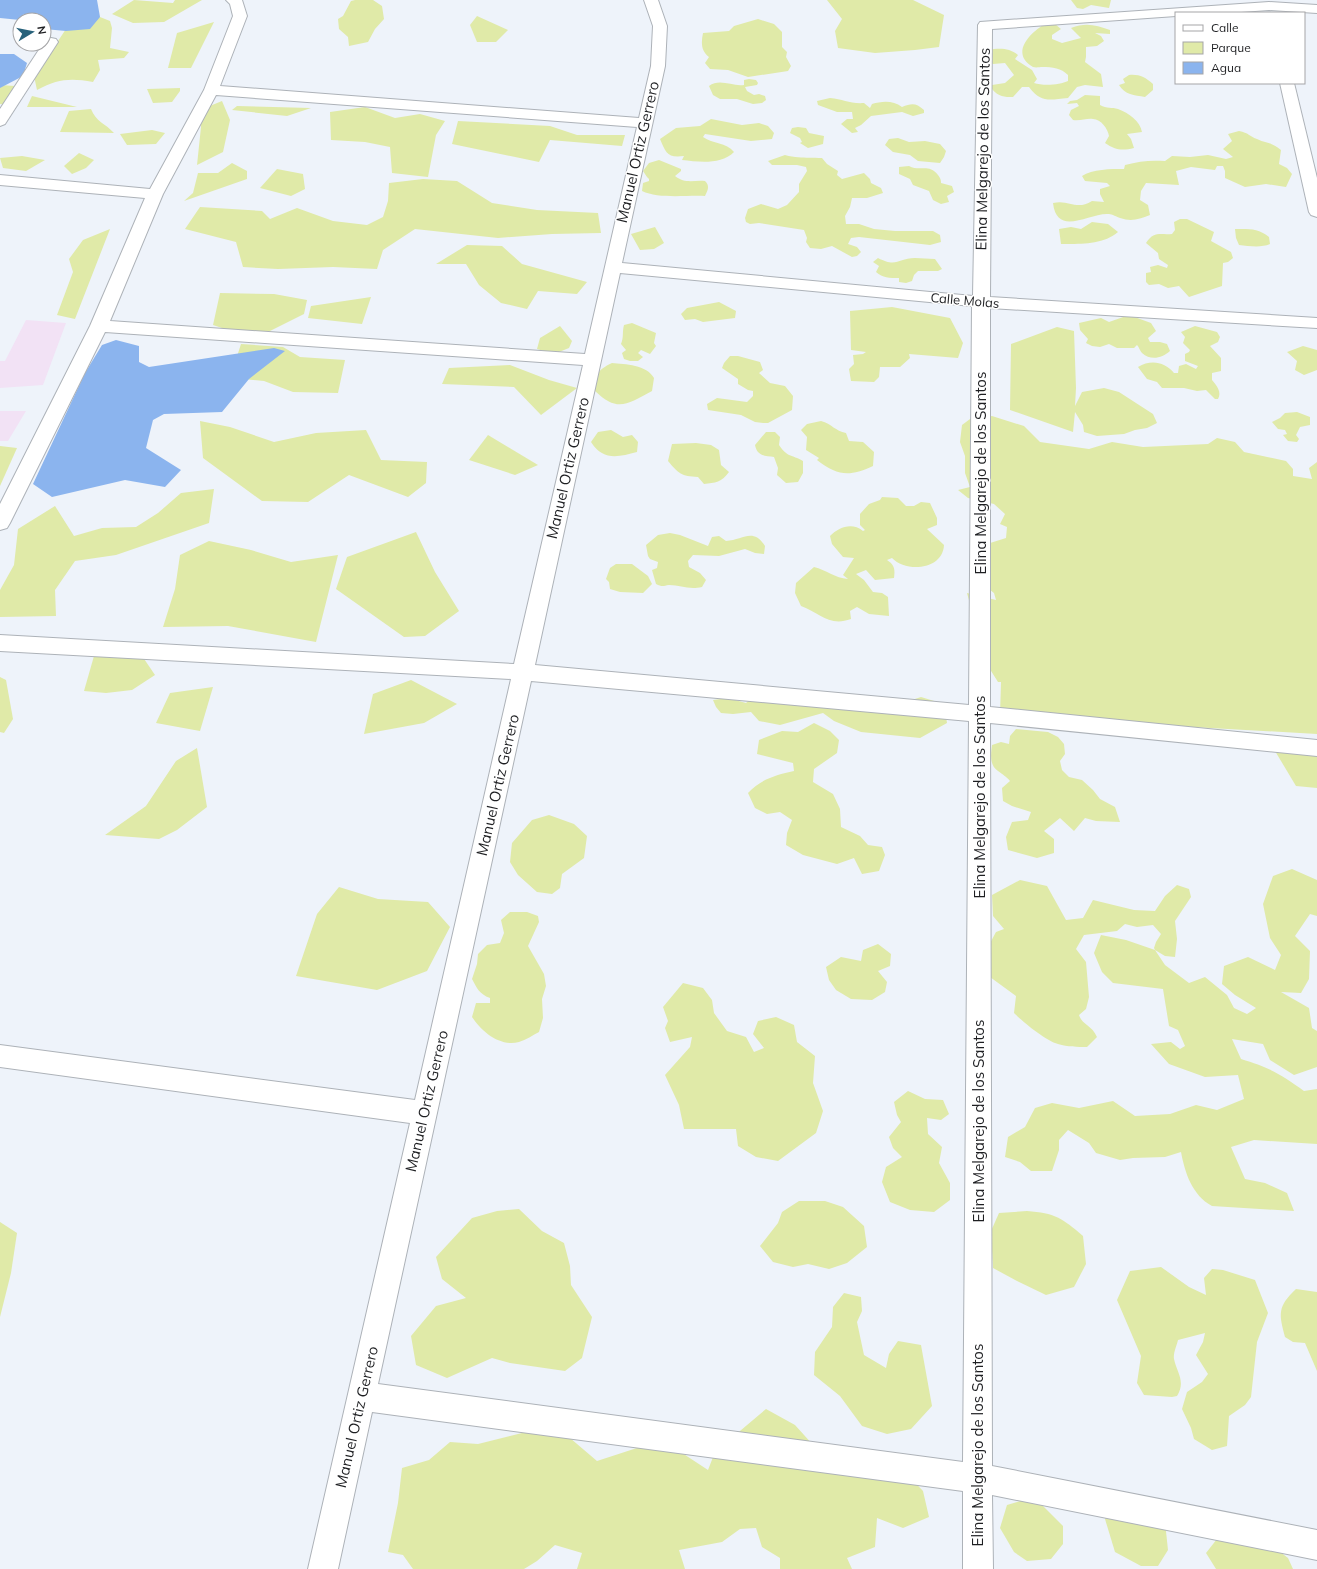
<svg xmlns="http://www.w3.org/2000/svg" width="1317" height="1569" font-family="Mulish,sans-serif">
  <style>
    .education { fill: #f2e2f5 }
    .green { fill: #e0eaa8 }
    .water { fill: #8bb4ee }
    .lines { fill: none; stroke-linecap: round; stroke-linejoin: round }
    .street-casing { stroke: #adb2b8; stroke-width: 2 }
    .street { fill: #fff; fill-rule: evenodd }
    .labels { text-anchor: middle; stroke-width: 3; stroke-linejoin: round; paint-order: stroke }
    .far-street-label { font-size: 13px; fill: #1e1f22; stroke: #fff }
    .street-label { font-size: 15px; fill: #1e1f22; stroke: #fff }
  </style>
  <rect width="100%" height="100%" fill="#eef3fa"/>
  <g class="education">
    <polygon points="26,320 66,323 43,385 0,388 0,361 5,361"/>
    <polygon points="0,411 26,411 8,441 0,441"/>
  </g>
  <g class="green">
    <polygon points="134,0 173,3 175,0 202,0 164,22 133,23 112,14"/>
    <polygon points="355,0 373,0 382,6 384,19 375,29 368,42 349,46 348,37 339,29 338,19 343,16 351,1"/>
    <polygon points="827,0 913,0 944,15 939,47 915,50 875,53 838,48 835,31 842,19"/>
    <polygon points="1071,0 1111,0 1109,8 1091,5 1083,9 1077,8"/>
    <polygon points="477,16 508,30 496,42 477,42 470,25"/>
    <path d="M 100,17 L 110,21 L 112,28 L 110,48 L 129,52 L 124,58 L 98,60 L 100,70 L 93,82 C 70,78 58,79 37,90 L 34,76 L 39,65 L 58,41 L 72,20 Z"/>
    <path d="M 758,19 L 774,24 L 782,32 L 782,47 L 787,52 L 786,57 L 791,66 L 788,71 L 748,77 L 728,70 L 710,69 L 705,63 L 709,57 C 701,51 701,43 703,33 L 729,31 L 734,26 Z"/>
    <polygon points="214,22 191,68 168,68 177,33"/>
    <path d="M 1045,24 L 1055,24 L 1061,29 L 1052,35 L 1052,39 L 1062,43 L 1081,38 L 1071,28 C 1086,22 1096,25 1110,30 L 1110,34 L 1095,33 L 1101,36 L 1104,41 L 1097,46 L 1086,47 L 1086,57 L 1085,62 L 1101,74 L 1103,87 L 1085,85 L 1077,87 L 1068,98 C 1049,100 1041,103 1029,87 L 1022,87 L 1013,97 C 1004,97 999,97 992,89 L 992,85 L 1005,83 L 1014,75 L 1005,63 L 993,64 L 987,60 L 988,50 C 1000,48 1009,48 1018,55 L 1015,59 L 1032,70 L 1037,79 L 1034,83 C 1043,86 1060,85 1068,81 L 1068,75 C 1061,68 1053,67 1042,67 C 1040,67 1036,68 1033,67 C 1009,53 1031,32 1045,24 Z"/>
    <path d="M 1129,75 C 1139,74 1145,77 1153,84 L 1153,90 L 1145,97 C 1134,95 1125,95 1119,85 L 1125,83 L 1123,79 Z"/>
    <path d="M 749,79 L 756,80 L 758,83 L 757,85 L 745,87 L 747,91 L 754,95 L 759,94 L 765,96 L 766,100 L 762,103 L 753,104 L 737,99 L 720,99 L 713,95 L 709,86 C 720,78 733,87 744,85 L 744,80 Z"/>
    <polygon points="0,85 15,86 19,95 9,105 0,104"/>
    <polygon points="180,88 180,91 172,102 153,103 147,89"/>
    <path d="M 1085,95 L 1100,96 L 1100,105 C 1107,109 1112,107 1118,109 C 1129,113 1140,121 1142,132 L 1127,134 L 1131,139 L 1134,148 C 1122,151 1115,150 1105,143 L 1109,136 C 1108,129 1101,119 1093,119 C 1087,118 1081,121 1073,120 L 1069,115 L 1071,110 L 1079,106 L 1077,103 L 1067,104 L 1070,101 L 1077,100 Z"/>
    <polygon points="32,96 77,107 27,107"/>
    <path d="M 830,98 C 843,99 850,104 864,103 L 870,108 L 872,104 C 882,101 893,100 902,107 C 912,103 916,103 924,110 L 924,113 L 913,116 L 902,112 L 871,116 L 861,125 L 855,128 L 858,132 L 852,133 L 841,124 L 847,119 L 853,119 L 852,112 L 837,112 L 818,105 L 817,101 Z"/>
    <polygon points="222,101 230,120 223,152 197,165 201,127 200,110"/>
    <polygon points="237,106 311,108 287,116 232,110"/>
    <polygon points="365,107 395,118 420,114 445,121 436,135 428,177 392,173 390,147 365,142 331,140 330,112"/>
    <path d="M 91,109 C 96,122 105,123 114,133 L 60,132 L 69,111 Z"/>
    <path d="M 711,119 L 742,125 L 759,123 L 768,126 L 774,133 L 772,139 L 751,141 L 705,134 L 703,137 C 713,144 726,142 734,152 C 721,165 699,162 682,160 L 684,156 C 667,158 666,153 660,139 L 676,128 L 700,126 Z"/>
    <polygon points="458,121 550,126 577,135 625,135 622,146 550,140 539,162 452,144"/>
    <polygon points="798,127 806,128 809,133 824,136 823,144 808,148 800,143 802,142 800,138 790,133 792,128"/>
    <polygon points="152,130 165,133 156,144 127,145 120,134"/>
    <path d="M 1239,131 C 1249,133 1249,136 1257,139 C 1267,144 1270,141 1281,150 L 1279,164 L 1287,168 L 1292,174 L 1286,187 L 1266,184 L 1245,187 L 1225,178 L 1225,171 L 1223,166 L 1217,166 L 1215,170 L 1191,167 L 1176,171 L 1179,185 L 1146,183 L 1141,191 L 1140,200 L 1148,205 L 1150,215 C 1139,219 1132,222 1120,218 C 1117,217 1112,214 1109,214 C 1090,212 1057,238 1053,203 C 1069,199 1076,211 1092,201 L 1104,202 L 1100,194 L 1100,189 L 1110,186 L 1107,183 L 1085,181 L 1082,176 C 1092,169 1111,169 1124,169 L 1125,165 C 1139,161 1151,160 1165,161 L 1172,156 L 1190,157 L 1208,155 L 1226,159 L 1233,157 L 1223,149 L 1232,141 L 1228,134 Z"/>
    <polygon points="898,138 909,142 925,141 940,144 946,151 944,157 940,163 918,161 910,155 893,152 885,145 889,139"/>
    <polygon points="79,153 94,160 86,168 72,174 64,166"/>
    <path d="M 785,155 C 800,159 808,157 822,158 L 827,164 L 838,171 L 837,175 L 842,179 L 864,173 L 870,179 L 871,183 L 881,188 L 883,193 L 867,198 L 852,198 L 850,207 L 845,216 L 846,224 L 859,224 L 874,229 L 895,231 L 933,231 L 940,235 L 941,242 L 930,245 L 859,237 L 851,238 L 848,244 L 857,247 L 861,252 L 857,256 L 852,257 L 832,246 L 821,249 L 810,248 L 806,242 L 807,238 L 804,230 L 759,223 L 750,224 L 746,222 L 745,218 L 748,209 L 761,204 L 778,209 L 787,205 L 799,192 L 799,184 L 807,171 L 806,167 L 797,165 L 772,165 L 768,161 Z"/>
    <polygon points="22,156 45,160 26,171 3,168 0,158"/>
    <path d="M 659,160 L 681,169 L 681,171 L 675,176 C 685,184 693,180 705,181 C 710,186 708,190 705,196 C 686,195 658,199 642,191 L 643,183 L 649,181 L 649,179 L 647,177 L 643,171 L 649,163 Z"/>
    <polygon points="232,163 247,171 247,179 184,201 193,193 198,173 218,173"/>
    <path d="M 909,166 C 920,172 929,163 938,175 C 940,178 941,179 941,183 L 952,186 L 954,192 L 947,196 L 949,202 L 941,204 L 933,200 L 929,191 L 913,185 L 910,179 L 899,174 L 899,167 Z"/>
    <polygon points="277,169 303,174 305,189 291,196 260,188"/>
    <polygon points="423,179 457,181 492,203 537,210 598,213 601,233 552,234 498,238 415,229 383,250 377,269 333,267 278,269 243,267 236,242 185,229 200,207 262,211 270,219 297,208 333,221 367,225 383,217 388,201 389,183"/>
    <path d="M 1180,219 L 1187,219 L 1214,232 L 1211,241 L 1231,252 L 1233,258 L 1228,262 L 1223,263 L 1222,286 L 1189,297 L 1179,286 L 1168,288 L 1159,284 L 1149,285 L 1146,282 L 1146,273 L 1151,272 L 1150,267 L 1158,265 L 1167,268 L 1168,265 L 1159,259 L 1158,253 L 1146,243 C 1154,231 1159,235 1172,234 L 1175,230 L 1174,222 Z"/>
    <path d="M 1092,222 L 1108,224 L 1118,232 C 1103,245 1079,244 1061,244 L 1059,229 L 1071,227 L 1081,229 Z"/>
    <polygon points="655,227 664,243 654,249 640,250 631,234"/>
    <polygon points="110,229 75,319 57,315 73,272 69,259 83,240"/>
    <path d="M 1235,229 C 1249,229 1258,228 1269,237 L 1270,244 C 1261,248 1249,246 1239,245 L 1236,238 Z"/>
    <polygon points="467,245 502,246 522,264 587,282 577,294 538,291 527,309 501,303 479,285 466,264 436,264"/>
    <path d="M 878,258 C 897,268 898,258 915,258 C 922,258 928,259 935,259 L 942,269 L 938,271 L 918,271 L 914,275 L 912,281 L 906,283 L 899,282 L 899,278 C 889,278 883,278 876,272 L 879,266 L 873,262 Z"/>
    <polygon points="220,293 274,294 307,300 304,314 264,334 228,330 213,325"/>
    <polygon points="371,297 362,324 308,318 311,306"/>
    <polygon points="719,302 736,311 735,318 703,322 695,319 685,320 681,314 687,308"/>
    <polygon points="892,307 950,318 963,343 958,358 909,354 910,358 900,367 880,367 879,377 874,382 851,381 849,369 854,364 853,355 863,354 866,352 851,350 850,311"/>
    <path d="M 1129,315 L 1151,323 L 1156,331 L 1148,338 L 1150,342 L 1160,342 L 1167,344 L 1170,351 C 1162,358 1151,361 1142,353 C 1140,351 1139,347 1137,345 L 1134,348 L 1117,348 L 1109,344 L 1100,347 L 1092,346 L 1086,343 L 1088,339 L 1080,330 L 1079,323 L 1101,318 L 1109,322 Z"/>
    <path d="M 632,323 L 656,333 L 654,343 L 656,346 L 650,354 L 641,350 L 638,353 L 643,357 L 638,361 L 630,361 L 624,359 L 622,353 L 626,350 L 621,344 C 624,337 622,332 624,325 Z"/>
    <polygon points="560,326 572,341 569,348 554,354 537,349 540,338"/>
    <path d="M 1195,326 L 1217,332 L 1220,337 L 1218,342 L 1210,346 L 1221,358 L 1221,371 L 1212,373 L 1212,380 C 1217,386 1222,392 1218,399 L 1215,399 L 1206,390 L 1197,391 L 1184,388 L 1162,388 L 1157,382 L 1147,379 L 1138,367 C 1151,359 1165,362 1174,373 L 1178,373 L 1179,366 L 1186,364 L 1196,369 L 1198,366 L 1185,361 L 1185,354 L 1189,352 L 1190,350 L 1183,343 L 1185,337 L 1181,332 Z"/>
    <polygon points="1057,327 1074,331 1076,388 1075,406 1082,392 1104,388 1119,392 1153,414 1157,423 1147,428 1135,430 1124,434 1097,436 1084,432 1083,425 1075,412 1073,432 1010,410 1011,344"/>
    <polygon points="241,344 283,347 300,357 345,360 338,393 293,392 264,381 230,378"/>
    <polygon points="1303,346 1317,350 1317,370 1304,375 1295,370 1297,361 1287,352"/>
    <polygon points="730,356 738,356 760,362 763,370 759,373 770,383 785,386 793,396 792,410 768,423 763,423 755,422 741,415 708,410 707,404 717,398 747,402 753,396 753,391 748,390 738,384 738,379 722,368 724,363"/>
    <path d="M 612,363 C 625,364 647,365 654,378 L 652,391 C 627,404 618,413 595,391 C 594,376 597,370 612,363 Z"/>
    <polygon points="510,365 549,380 577,388 541,415 514,387 442,384 449,368"/>
    <polygon points="1297,412 1310,417 1310,425 1300,427 1296,435 1299,439 1297,442 1288,441 1283,435 1287,434 1285,430 1278,429 1272,422 1280,418 1285,413"/>
    <polygon points="992,416 1024,426 1040,442 1089,449 1112,442 1143,447 1208,444 1217,438 1235,442 1244,452 1286,461 1293,469 1293,476 1312,479 1309,468 1317,462 1317,734 1000,716 1001,682 998,682 969,636 973,615 967,593 996,600 994,593 972,576 971,549 1006,538 1007,527 1000,524 1005,514 994,504 968,498 958,490 970,487 965,473 965,456 960,442 962,425 970,419"/>
    <polygon points="200,421 230,427 274,442 316,433 366,430 381,460 427,462 426,483 408,497 349,475 308,502 262,501 203,458"/>
    <path d="M 821,421 C 832,424 835,431 846,433 L 849,441 L 863,442 L 874,452 L 873,466 C 849,477 838,476 817,460 L 819,458 L 806,450 L 807,437 L 801,430 L 807,424 Z"/>
    <path d="M 611,430 L 623,437 L 632,435 L 638,442 L 637,452 C 618,457 603,461 591,442 L 598,432 Z"/>
    <path d="M 766,432 L 775,432 L 780,437 L 779,445 C 788,458 791,454 803,461 L 803,473 L 798,482 L 786,483 L 777,475 L 778,468 L 774,457 C 765,456 757,456 755,445 Z"/>
    <polygon points="488,435 538,465 515,475 469,460"/>
    <path d="M 696,443 L 711,445 L 719,450 L 721,465 L 729,472 C 722,482 715,483 704,484 L 698,477 C 681,476 679,474 668,461 L 672,444 Z"/>
    <polygon points="0,446 17,448 0,486"/>
    <polygon points="214,489 209,523 116,555 75,561 55,590 56,616 0,617 0,590 14,565 18,529 55,506 74,536 102,528 136,527 158,513 181,493"/>
    <path d="M 882,497 L 898,498 L 906,506 L 914,506 L 921,502 L 930,503 L 937,518 L 937,525 L 927,529 L 944,545 C 943,570 906,573 892,558 L 887,560 C 895,565 895,570 894,578 L 875,580 L 866,570 L 856,574 L 864,580 L 873,592 L 882,593 L 888,597 L 889,616 L 869,614 L 857,607 L 850,611 L 851,619 C 829,627 820,613 801,606 L 795,593 L 796,583 L 814,567 C 826,570 835,578 848,579 L 843,575 L 854,558 L 843,557 L 832,544 L 830,536 C 839,527 852,522 863,531 L 865,530 L 860,525 L 860,514 L 869,504 L 880,500 Z"/>
    <polygon points="416,532 435,572 459,611 425,636 404,637 336,589 347,557"/>
    <path d="M 670,533 L 680,535 L 708,546 L 712,537 L 719,536 L 726,541 C 743,540 753,527 765,546 L 764,554 L 755,553 L 745,549 L 719,556 L 693,555 L 688,561 L 689,567 L 700,573 L 706,580 L 702,587 C 688,590 681,585 669,585 C 663,586 662,587 656,584 L 652,570 L 657,568 L 658,562 L 650,559 L 648,556 L 646,545 L 658,535 Z"/>
    <polygon points="209,541 251,550 291,562 338,555 316,642 228,626 163,627 175,589 180,555"/>
    <polygon points="616,564 632,564 648,576 652,584 643,593 620,592 610,589 609,582 606,579 610,568"/>
    <polygon points="138,650 155,675 132,690 106,693 84,691 94,656"/>
    <polygon points="0,677 6,680 13,719 4,733 0,732"/>
    <polygon points="411,680 457,704 424,723 364,734 373,694"/>
    <polygon points="213,687 200,731 156,723 170,693"/>
    <polygon points="762,689 875,712 921,697 944,704 947,723 920,738 861,732 834,721 823,713 780,725 759,721 751,712 733,714 721,713 716,707 713,700 728,698 746,703"/>
    <path d="M 814,723 L 830,731 L 839,740 L 837,753 L 814,769 L 813,782 L 833,794 L 840,809 L 841,827 L 860,836 L 868,845 L 882,847 L 885,855 L 879,871 L 862,874 L 854,858 L 837,864 L 803,855 L 786,845 L 787,833 L 792,820 L 780,812 L 767,814 L 755,808 L 748,793 C 761,779 776,775 794,771 L 793,763 L 757,754 L 759,740 L 782,731 L 798,732 Z"/>
    <path d="M 1016,729 L 1048,732 L 1058,737 L 1064,744 L 1065,754 L 1060,761 L 1062,770 L 1069,777 L 1082,780 L 1093,790 L 1100,799 L 1115,807 L 1120,822 L 1096,821 L 1085,818 L 1074,831 L 1060,818 L 1044,831 L 1054,839 L 1054,853 L 1037,858 L 1008,850 L 1006,837 L 1012,822 L 1028,820 L 1031,812 L 1012,806 L 1003,801 L 1002,788 L 1010,781 C 1006,776 1003,775 998,771 C 989,765 991,754 992,745 L 1001,742 L 1009,744 L 1010,736 Z"/>
    <polygon points="1317,743 1317,788 1296,786 1275,751"/>
    <polygon points="197,748 207,807 177,830 159,839 105,835 146,806 176,761"/>
    <polygon points="549,815 574,824 587,836 584,858 562,874 560,888 552,894 537,892 518,875 510,862 512,843 532,820"/>
    <path d="M 1292,869 L 1317,880 L 1317,916 L 1310,914 L 1295,936 L 1310,951 L 1309,979 L 1301,993 L 1281,992 L 1309,1008 L 1312,1028 L 1317,1031 L 1317,1067 L 1294,1075 L 1270,1060 L 1263,1044 L 1232,1039 L 1241,1059 C 1268,1067 1281,1074 1304,1091 L 1317,1089 L 1317,1144 L 1254,1140 L 1231,1147 L 1245,1179 L 1265,1183 L 1287,1193 L 1294,1211 L 1212,1206 C 1192,1195 1185,1173 1181,1152 L 1165,1157 L 1133,1158 L 1120,1160 L 1096,1153 L 1089,1143 L 1068,1130 L 1059,1140 L 1059,1150 L 1052,1171 L 1031,1171 L 1020,1162 L 1005,1157 L 1008,1137 L 1025,1127 L 1035,1108 L 1052,1103 L 1079,1108 L 1113,1101 L 1135,1116 L 1170,1114 L 1196,1105 L 1217,1110 L 1244,1099 L 1238,1075 L 1205,1077 L 1169,1064 L 1151,1044 L 1171,1042 L 1180,1049 L 1185,1046 L 1178,1030 L 1169,1026 L 1163,989 L 1113,983 L 1102,972 L 1094,953 L 1101,935 L 1126,940 L 1155,950 L 1154,948 L 1156,942 L 1161,934 L 1153,925 L 1137,927 L 1125,924 L 1117,931 L 1084,935 L 1076,949 L 1086,962 L 1089,997 L 1086,1009 L 1079,1015 C 1082,1025 1092,1025 1097,1037 L 1087,1047 C 1077,1047 1068,1047 1058,1044 C 1046,1041 1023,1022 1014,1013 L 1016,996 L 990,977 L 989,945 L 996,932 L 1004,929 L 993,916 L 992,895 L 1020,880 L 1047,886 L 1066,920 L 1083,918 L 1093,900 L 1134,910 L 1155,911 L 1165,896 L 1177,885 L 1189,889 L 1191,897 L 1175,921 L 1177,939 L 1175,957 L 1165,956 L 1155,950 L 1165,965 L 1189,983 L 1205,977 L 1227,995 L 1234,1008 L 1247,1014 L 1256,1008 L 1235,995 L 1222,984 L 1224,966 L 1248,957 L 1275,970 L 1281,955 L 1270,938 L 1263,904 L 1273,876 Z"/>
    <polygon points="339,887 378,899 428,902 450,927 427,971 377,990 296,976 317,914"/>
    <path d="M 510,912 L 527,912 L 538,916 L 539,922 L 528,946 L 544,974 L 546,986 L 542,999 L 543,1018 L 539,1032 C 533,1035 526,1040 519,1042 C 500,1047 482,1032 472,1017 L 476,1003 L 490,1003 L 490,998 C 479,994 477,988 472,979 L 477,964 L 478,954 L 487,945 L 500,943 L 504,933 L 501,920 Z"/>
    <polygon points="878,944 891,954 890,966 878,971 887,982 885,992 872,1000 851,999 836,990 829,980 826,967 841,957 861,961 863,950"/>
    <polygon points="683,983 703,988 712,1000 714,1013 727,1031 746,1037 754,1052 764,1048 753,1034 758,1021 776,1017 794,1025 797,1042 815,1056 813,1083 823,1111 816,1133 778,1161 756,1157 738,1146 736,1129 684,1129 679,1105 665,1075 690,1047 692,1037 670,1042 665,1028 668,1021 663,1007"/>
    <polygon points="908,1091 925,1099 943,1100 949,1114 941,1120 927,1118 928,1134 942,1147 939,1163 950,1183 950,1200 934,1212 910,1210 890,1202 882,1182 886,1167 902,1157 893,1148 889,1137 901,1122 897,1115 894,1102"/>
    <polygon points="799,1201 825,1201 843,1207 864,1226 867,1247 847,1263 829,1269 808,1264 793,1267 773,1262 760,1246 778,1223 782,1212"/>
    <polygon points="519,1209 542,1231 564,1243 570,1266 571,1285 592,1317 582,1358 565,1371 510,1363 492,1358 447,1378 416,1365 411,1336 436,1306 466,1298 442,1279 436,1257 472,1218 497,1211"/>
    <path d="M 1027,1211 C 1055,1213 1062,1218 1083,1236 L 1086,1264 L 1074,1287 L 1046,1295 L 1017,1281 L 993,1268 L 991,1231 L 999,1213 Z"/>
    <polygon points="0,1222 17,1233 11,1273 0,1317"/>
    <path d="M 1161,1267 L 1189,1287 L 1206,1295 L 1204,1278 L 1212,1269 L 1223,1270 L 1255,1280 L 1268,1313 L 1257,1342 L 1251,1397 L 1245,1405 L 1229,1416 L 1227,1446 L 1212,1450 L 1194,1439 L 1191,1428 L 1182,1409 L 1187,1392 L 1202,1382 L 1208,1374 L 1196,1355 L 1203,1342 L 1205,1333 L 1178,1340 C 1177,1345 1173,1353 1174,1359 C 1177,1373 1186,1381 1177,1396 L 1172,1397 L 1144,1395 L 1137,1383 L 1141,1356 L 1117,1300 L 1130,1271 Z"/>
    <path d="M 1296,1289 L 1317,1292 L 1317,1371 L 1305,1343 L 1293,1342 L 1285,1337 C 1279,1314 1277,1307 1296,1289 Z"/>
    <polygon points="844,1293 861,1297 862,1311 857,1322 864,1355 886,1368 889,1354 898,1341 921,1345 932,1406 911,1429 887,1434 862,1426 840,1396 814,1375 815,1352 832,1327 833,1307"/>
    <polygon points="766,1409 795,1425 832,1466 903,1470 923,1491 929,1517 903,1528 877,1518 875,1547 847,1558 852,1569 780,1569 780,1558 762,1547 756,1528 740,1529 722,1542 679,1550 685,1569 577,1569 582,1553 555,1545 537,1561 524,1569 413,1569 403,1555 388,1552 398,1503 402,1468 429,1460 450,1442 478,1444 534,1430 570,1438 597,1461 640,1447 676,1449 708,1470 715,1452"/>
    <polygon points="1024,1500 1042,1505 1063,1526 1063,1544 1051,1559 1027,1561 1014,1552 1000,1528 1007,1505"/>
    <polygon points="1110,1506 1165,1522 1168,1550 1158,1566 1141,1566 1115,1552 1105,1519"/>
    <polygon points="1261,1537 1288,1558 1293,1569 1216,1569 1206,1553 1217,1539"/>
  </g>
  <g class="water">
    <polygon points="0,0 97,0 100,17 90,29 66,31 44,29 44,20 20,20 0,18"/>
    <polygon points="0,54 14,54 27,63 23,76 0,88"/>
    <polygon points="116,340 139,346 139,362 149,367 274,348 285,351 249,379 222,412 164,414 153,420 146,448 181,470 165,487 125,480 52,497 33,484 85,373 102,345"/>
  </g>
  <g class="lines">
    <defs>
      <g id="street">
        <path d="M 226,0 L 242,0 L 247,16 L 220,86 L 639,118 L 651,66 L 653,26 L 644,0 L 658,0 L 667,26 L 665,66 L 622,263 L 973,296 L 978,25 L 980,22 L 1269,2 L 1317,5 L 1317,13 L 1269,10 L 1227,13 L 1176,13 L 1176,16 L 992,29 L 990,297 L 1317,318 L 1317,328 L 990,308 L 990,707 L 1317,740 L 1317,756 L 990,723 L 992,1466 L 1317,1530 L 1317,1560 L 992,1495 L 993,1569 L 963,1569 L 963,1491 L 372,1412 L 338,1569 L 308,1569 L 410,1123 L 0,1067 L 0,1045 L 415,1100 L 511,679 L 0,651 L 0,635 L 514,664 L 583,365 L 105,332 L 10,523 L 7,528 L 0,530 L 0,504 L 90,326 L 145,198 L 0,185 L 0,175 L 150,189 L 204,90 L 233,16 L 230,4 ZM 216,95 L 637,127 L 585,354 L 110,321 L 163,194 ZM 620,273 L 972,306 L 969,705 L 535,665 ZM 531,681 L 969,721 L 963,1462 L 378,1384 Z"/>
        <polygon points="51,38 56,39 58,42 5,124 0,126 0,109 46,39"/>
        <polygon points="1280,83 1294,83 1317,178 1317,217 1311,215 1309,212"/>
      </g>
    </defs>
    <use href="#street" class="street-casing"/>
    <use href="#street" class="street"/>
  </g>
  <g class="labels">
    <g class="far-street-label">
      <text transform="translate(965 300) rotate(5)" y="5">Calle Molas</text>
    </g>
    <g class="street-label">
      <text transform="translate(983 149) rotate(-89)" y="5">Elina Melgarejo de los Santos</text>
      <text transform="translate(638 152) rotate(-77)" y="5">Manuel Ortiz Gerrero</text>
      <text transform="translate(568 468) rotate(-77)" y="5">Manuel Ortiz Gerrero</text>
      <text transform="translate(981 473) rotate(-90)" y="5">Elina Melgarejo de los Santos</text>
      <text transform="translate(498 785) rotate(-77)" y="5">Manuel Ortiz Gerrero</text>
      <text transform="translate(980 797) rotate(-90)" y="5">Elina Melgarejo de los Santos</text>
      <text transform="translate(427 1101) rotate(-77)" y="5">Manuel Ortiz Gerrero</text>
      <text transform="translate(979 1121) rotate(-90)" y="5">Elina Melgarejo de los Santos</text>
      <text transform="translate(357 1417) rotate(-77)" y="5">Manuel Ortiz Gerrero</text>
      <text transform="translate(978 1445) rotate(-90)" y="5">Elina Melgarejo de los Santos</text>
    </g>
  </g>
  <rect x="1175" y="12" width="130" height="72" fill="#ffffff" stroke="#a5a5a7"/>
  <rect x="1183" y="25" width="20" height="6" fill="#ffffff" stroke="#a5a5a7"/>
  <text x="1211" y="32" font-size="12" fill="#1e1f22">Calle</text>
  <rect x="1183" y="42" width="20" height="12" fill="#e0eaa8" stroke="#a5a5a7"/>
  <text x="1211" y="52" font-size="12" fill="#1e1f22">Parque</text>
  <rect x="1183" y="62" width="20" height="12" fill="#8bb4ee" stroke="#a5a5a7"/>
  <text x="1211" y="72" font-size="12" fill="#1e1f22">Agua</text>
  <g transform="translate(32 32) rotate(80)"><circle r="19" fill="#ffffff" stroke="#a5a5a7"/>
  <path d="M0-3L7 15L0 10L-7 15Z" fill="#28627b"/>
  <text y="-6" font-size="11" font-weight="bold" text-anchor="middle" fill="#1e1f22">N</text>
  </g>
</svg>
